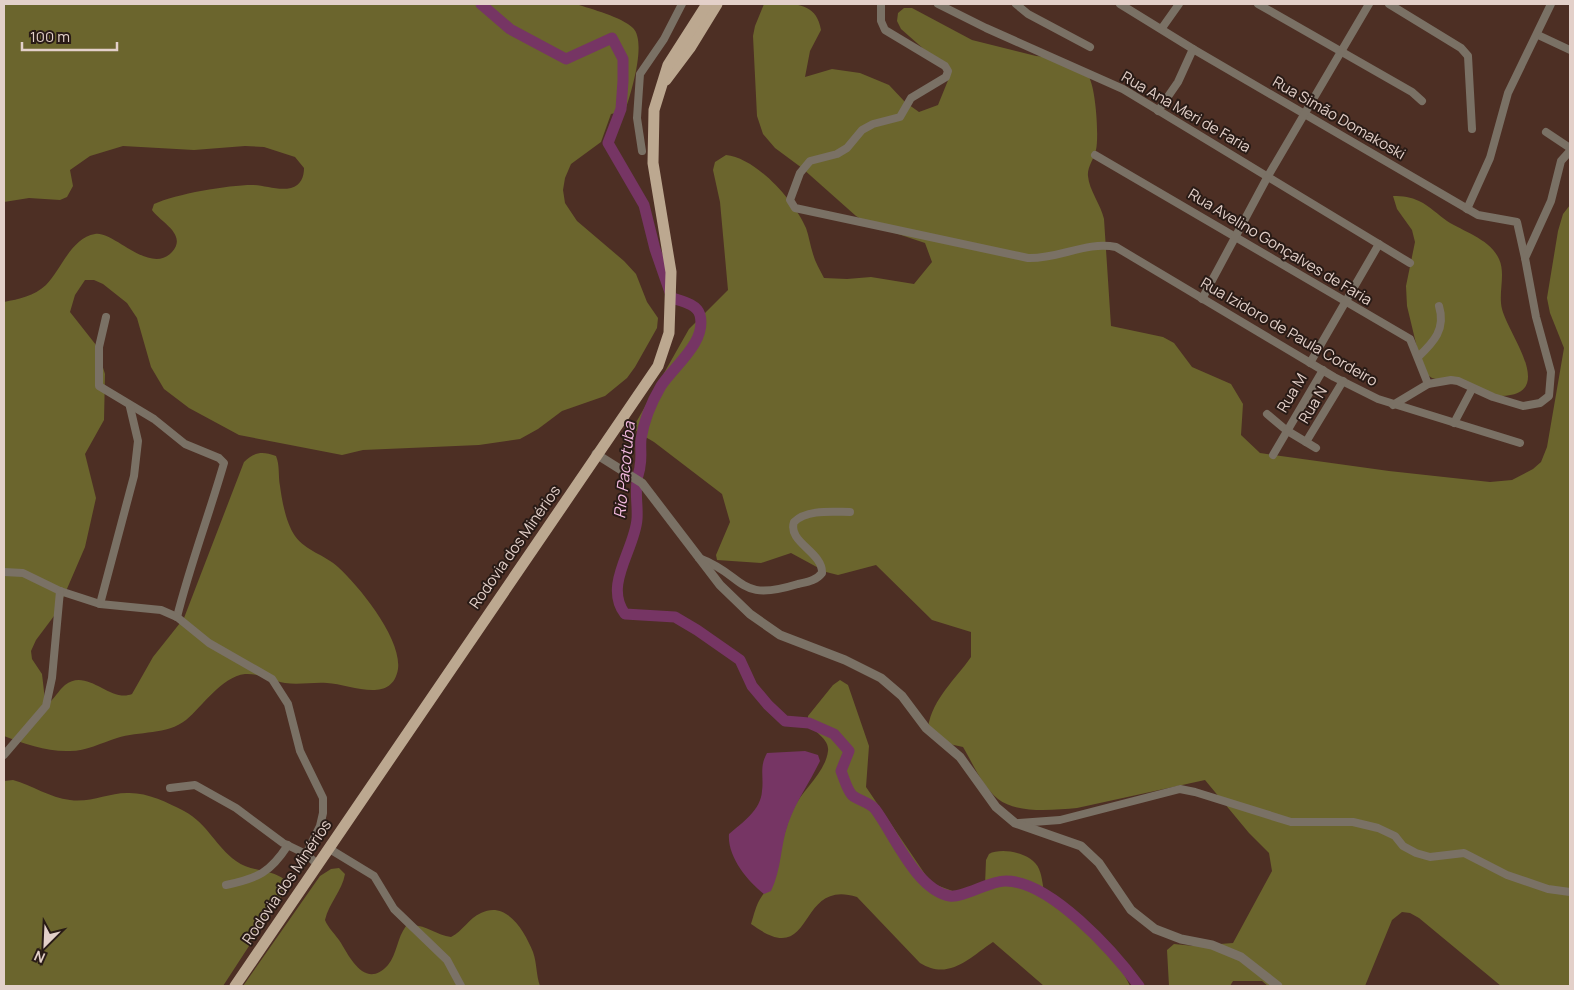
<svg xmlns="http://www.w3.org/2000/svg" width="1574" height="990" font-family="Manrope,sans-serif">
  <style>
    .green { fill: #6b652d }
    .water { fill: #763564 }
    .lines { fill: none; stroke-linecap: round; stroke-linejoin: round }
    .river { stroke: #763564; stroke-width: 11 }
    .minor { stroke: #7a7165; stroke-width: 8 }
    .tertiary { stroke: #7a7165; stroke-width: 9 }
    .primary { stroke: #bca890; stroke-width: 11 }
    .labels { text-anchor: middle; stroke-width: 4; stroke-linejoin: round; paint-order: stroke }
    .street-label { font-size: 15px; fill: #e3d0c9; stroke: #291b16 }
    .water-label { font-size: 16px; font-style: italic; fill: #f4bae0; stroke: #291b16 }
  </style>
  <rect width="100%" height="100%" fill="#4d2f24"/>
  <g class="green">
    <path d="M 4,4 L 576,4 C 591,9 622,17 633,28 C 647,42 631,93 625,111 L 611,114 L 601,142 L 571,164 L 565,178 L 563,190 L 565,203 L 577,221 L 624,261 L 636,274 L 647,302 L 658,318 L 657,328 L 635,367 L 627,378 L 605,396 L 562,411 L 538,429 L 520,439 L 479,445 L 363,450 L 342,455 L 239,435 L 189,408 L 164,389 L 151,367 L 137,318 L 127,303 L 103,284 L 94,280 L 85,280 L 75,295 L 70,312 L 96,345 L 105,374 L 104,420 L 85,454 L 96,498 L 85,547 L 57,612 L 36,640 L 31,651 L 32,659 L 42,674 L 45,700 L 51,701 C 56,696 60,689 65,685 C 87,667 110,703 132,694 L 153,657 L 184,618 L 244,462 C 254,452 262,451 276,456 C 280,466 278,475 280,486 C 282,501 286,523 295,536 C 306,551 325,555 338,567 C 359,586 402,639 398,669 C 392,705 350,684 327,683 C 313,682 299,685 285,683 C 272,681 259,673 245,674 C 221,677 203,706 186,720 C 167,735 139,731 117,738 C 101,743 86,751 70,751 C 48,752 24,744 4,736 L 4,302 C 19,299 34,296 46,285 C 61,270 71,238 95,234 C 113,230 150,276 172,252 C 188,234 160,222 152,210 L 154,204 C 176,194 228,185 252,185 C 264,185 278,191 291,188 C 301,185 304,177 304,168 L 295,157 L 264,147 L 245,146 L 194,150 L 123,146 L 90,156 L 70,170 L 73,186 L 67,197 L 60,200 L 29,198 L 4,202 Z"/>
    <path d="M 764,4 C 791,4 816,0 821,30 L 810,51 L 805,77 L 832,69 L 860,73 L 889,85 L 905,102 L 919,112 L 938,105 L 951,73 L 901,29 L 897,21 L 898,13 L 904,8 L 912,8 L 972,40 L 1036,56 L 1057,58 L 1089,77 C 1096,90 1099,137 1096,150 C 1094,159 1087,167 1088,176 C 1089,190 1101,205 1104,219 L 1111,326 L 1163,337 L 1174,343 L 1192,367 L 1231,384 L 1243,404 L 1241,435 L 1260,453 L 1389,471 L 1490,482 L 1512,480 L 1533,469 L 1541,462 L 1547,447 L 1564,348 L 1550,313 L 1547,298 L 1558,231 L 1563,214 L 1570,205 L 1570,986 L 1501,986 L 1419,918 L 1410,913 L 1402,912 L 1392,920 L 1365,986 L 1268,986 L 1262,981 L 1233,981 L 1230,986 L 1169,986 L 1167,950 L 1174,944 L 1194,946 L 1233,943 L 1272,871 L 1269,853 L 1249,833 L 1205,780 L 1077,808 C 1054,810 1017,814 998,799 C 983,787 973,764 963,747 L 940,742 L 928,727 C 933,698 955,680 971,657 L 971,632 L 932,620 L 876,565 L 838,575 L 826,572 L 791,553 L 761,563 L 717,560 L 716,555 L 730,522 L 722,494 L 654,442 L 637,432 L 634,426 L 689,329 L 728,290 L 720,202 L 713,170 L 715,162 L 726,155 C 756,158 794,200 806,228 C 809,236 810,245 813,254 C 815,262 820,270 824,278 L 847,279 L 871,277 L 914,284 L 932,262 L 925,243 L 871,225 L 856,216 L 802,168 L 775,148 L 763,134 L 757,116 L 753,36 L 755,26 Z"/>
    <path d="M 1393,196 C 1403,196 1411,197 1419,201 C 1430,206 1438,215 1447,221 C 1464,232 1490,239 1499,259 C 1506,274 1498,293 1502,309 C 1508,334 1558,395 1501,396 L 1432,378 L 1426,374 L 1419,356 L 1407,306 L 1406,286 L 1415,242 L 1412,230 L 1397,209 Z"/>
    <path d="M 840,680 L 848,685 L 869,746 L 866,787 L 931,883 L 966,896 L 985,885 L 986,860 L 989,854 C 1002,847 1033,853 1039,869 C 1043,878 1042,887 1046,896 L 1105,944 L 1116,958 L 1130,986 L 1044,986 L 993,942 C 969,958 949,981 920,963 L 857,897 C 808,881 811,938 782,938 C 771,938 760,930 751,924 C 754,915 756,904 762,896 C 765,891 769,888 771,884 C 780,860 782,833 793,810 C 802,789 825,774 828,751 C 830,736 807,731 808,716 L 833,685 Z"/>
    <path d="M 13,780 C 32,785 50,798 70,800 C 90,803 108,793 127,793 C 146,792 167,802 184,811 C 208,824 216,847 236,861 C 251,872 272,869 285,880 L 285,888 L 281,897 L 223,986 L 4,986 L 4,781 Z"/>
    <path d="M 339,868 L 345,874 C 342,891 329,903 325,920 C 328,928 336,935 341,943 C 350,958 366,990 388,965 C 397,954 397,938 406,926 C 423,922 435,935 451,937 C 463,931 469,918 481,913 C 507,900 525,932 533,952 C 537,963 536,975 540,986 L 243,986 L 320,876 L 331,869 Z"/>
  </g>
  <path class="water" d="M 805,751 L 818,755 L 820,761 C 809,784 797,799 788,824 C 780,847 782,868 771,891 L 764,894 C 747,881 727,856 729,834 C 742,823 761,810 762,791 C 764,777 759,767 767,753 Z"/>
  <g class="lines">
    <path class="river" d="M 481,4 L 510,29 L 566,59 L 612,38 L 623,59 L 623,81 L 621,109 L 608,143 L 644,205 L 655,249 L 672,298 C 681,301 697,304 700,315 C 707,342 674,366 661,386 C 651,403 644,420 641,439 C 640,448 642,457 640,466 C 640,471 637,476 637,481 C 635,494 638,507 637,519 C 635,549 603,585 625,614 L 675,617 L 697,630 L 740,660 L 752,686 L 768,705 L 785,721 L 809,723 L 834,734 L 849,751 L 841,771 C 844,778 847,790 852,795 C 859,801 869,802 875,809 C 894,834 916,890 950,896 C 962,898 990,881 1005,881 C 1050,880 1114,952 1139,986"/>
    <g class="minor">
      <path d="M 881,4 L 881,21 L 885,30 L 945,66 L 948,71 L 946,77 L 911,98 L 900,117 L 873,124 L 862,130 L 847,148 L 837,154 L 810,161 L 800,173 L 790,200 L 795,208 L 1028,258 C 1059,259 1086,241 1116,247 L 1334,377 L 1378,399 L 1520,443"/>
      <polyline points="938,4 986,28 1123,89 1410,263"/>
      <polyline points="1016,4 1028,14 1090,47"/>
      <polyline points="1120,4 1193,49 1478,215 1517,222 1525,258"/>
      <polyline points="1258,4 1412,92 1422,101"/>
      <polyline points="1389,4 1461,48 1468,56 1472,129"/>
      <polyline points="1162,28 1179,4"/>
      <polyline points="1538,35 1570,50"/>
      <polyline points="1158,111 1178,82 1193,49"/>
      <polyline points="1546,132 1570,148"/>
      <polyline points="642,151 637,118 640,74 664,39 682,4"/>
      <polyline points="1095,155 1410,339 1428,384"/>
      <polyline points="1467,209 1490,158 1508,93 1551,4"/>
      <polyline points="1202,299 1268,176 1369,4"/>
      <path d="M 106,317 L 99,347 L 99,386 L 154,419 L 185,444 L 219,458 L 224,463 C 209,515 190,565 177,617"/>
      <path d="M 1418,357 C 1434,342 1446,329 1439,306"/>
      <polyline points="1310,363 1379,244"/>
      <polyline points="1393,405 1428,384 1451,380 1458,381 1493,397 1523,406 1540,403 1549,396 1551,372 1536,317 1525,258 1551,201 1561,161 1570,151"/>
      <polyline points="1267,414 1286,430 1316,448"/>
      <polyline points="1454,423 1472,389"/>
      <polyline points="1306,442 1343,381"/>
      <polyline points="1273,455 1323,370"/>
      <path d="M 699,558 C 747,576 736,603 798,584 C 806,582 816,581 822,573 C 823,552 787,542 794,522 C 807,509 833,512 850,512"/>
      <polyline points="4,572 23,573 60,591 100,604 161,610 177,617 209,643 272,679 288,704 300,751 323,798 323,813 320,826 306,854 317,864"/>
      <polyline points="100,604 134,476 138,441 130,407"/>
      <polyline points="4,755 46,706 52,678 60,591"/>
      <polyline points="170,788 195,785 236,808 283,843 306,854"/>
      <polyline points="1019,823 1060,820 1180,789 1195,792 1291,822 1353,822 1378,828 1395,836 1403,846 1416,853 1430,857 1464,853 1507,875 1548,889 1570,892"/>
      <polyline points="328,848 374,876 394,909 447,960 461,986"/>
      <path d="M 226,885 C 258,878 270,873 288,845"/>
    </g>
    <polyline class="tertiary" points="596,454 642,483 720,585 750,614 780,635 845,660 881,678 902,696 926,728 960,757 996,807 1015,823 1081,846 1099,863 1131,910 1155,929 1181,939 1212,945 1241,957 1278,986"/>
    <g class="primary">
      <polyline points="666,80 690,48 717,4"/>
      <polyline points="235,986 658,366 669,333 671,272 653,163 654,110 668,65 707,4"/>
    </g>
  </g>
  <g class="labels">
    <g class="street-label">
      <text transform="translate(1186 112) rotate(30)" y="5">Rua Ana Meri de Faria</text>
      <text transform="translate(1339 118) rotate(30)" y="5">Rua Simão Domakoski</text>
      <text transform="translate(1280 247) rotate(31)" y="5">Rua Avelino Gonçalves de Faria</text>
      <text transform="translate(1289 332) rotate(30)" y="5">Rua Izidoro de Paula Cordeiro</text>
      <text transform="translate(1292 393) rotate(-59)" y="5">Rua M</text>
      <text transform="translate(1313 405) rotate(-59)" y="5">Rua N</text>
      <text transform="translate(515 547) rotate(-55)" y="5">Rodovia dos Minérios</text>
      <text transform="translate(287 882) rotate(-56)" y="5">Rodovia dos Minérios</text>
    </g>
    <g class="water-label">
      <text transform="translate(624 470) rotate(-84)" y="6">Rio Pacotuba</text>
    </g>
  </g>
  <rect width="1574" height="990" fill="none" stroke="#e3d0c9" stroke-width="10"/>
  <g transform="translate(45 945) rotate(204)" stroke="#291b16" stroke-width="4" paint-order="stroke">
  <path d="M0-4L9 19L0 12L-9 19Z" fill="#e3d0c9"/>
  <text y="-8" font-size="14" font-weight="bold" text-anchor="middle" fill="#e3d0c9">N</text>
  </g>
  <path d="M22 42v8h95v-8" fill="none" stroke="#e3d0c9" stroke-width="2.5"/>
  <text x="30" y="42" font-size="15" fill="#e3d0c9" stroke="#291b16" stroke-width="4" paint-order="stroke">100 m</text>
</svg>
